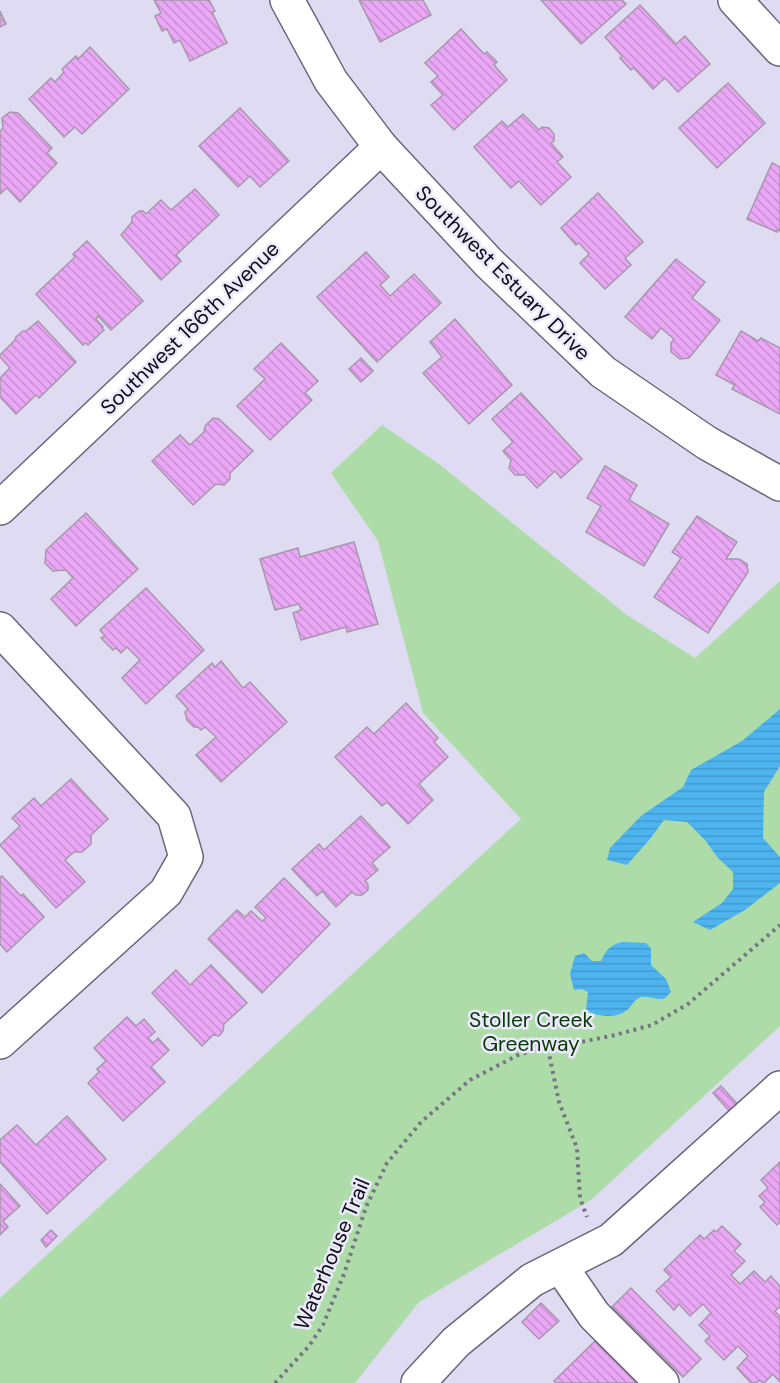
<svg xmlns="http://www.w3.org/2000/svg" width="780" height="1383" font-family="'DM Sans',sans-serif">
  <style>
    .green { fill: #aedca9 }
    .water { fill: url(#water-rules) }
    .building { fill: url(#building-back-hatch); stroke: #a798aa; stroke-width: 1.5 }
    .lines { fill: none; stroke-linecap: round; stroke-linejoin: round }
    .minor-casing { stroke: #69667a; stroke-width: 36 }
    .path { stroke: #777584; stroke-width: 4; stroke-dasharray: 3 4.5; stroke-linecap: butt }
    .minor { stroke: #fff; stroke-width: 33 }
    .labels { text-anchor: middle; stroke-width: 5; stroke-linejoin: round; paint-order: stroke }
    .street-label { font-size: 21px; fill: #0f0e15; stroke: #ece9fc }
    .park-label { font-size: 21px; fill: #063905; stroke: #ece9fc }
  </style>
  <defs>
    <pattern id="water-rules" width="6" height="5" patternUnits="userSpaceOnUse" patternTransform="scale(1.5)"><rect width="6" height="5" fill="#4db4f0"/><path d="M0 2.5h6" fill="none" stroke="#429acd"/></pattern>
    <pattern id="building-back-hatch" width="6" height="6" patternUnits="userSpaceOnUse" patternTransform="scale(1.5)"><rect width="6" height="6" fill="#e9a7f5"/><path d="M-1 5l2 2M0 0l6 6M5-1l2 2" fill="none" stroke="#c78fd1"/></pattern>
  </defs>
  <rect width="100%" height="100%" fill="#dedbf2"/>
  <polygon class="green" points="382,425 439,464 627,615 695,658 780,581 780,1026 591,1200 419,1302 355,1383 0,1383 0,1298 521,819 423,713 378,541 331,473"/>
  <g class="water">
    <polygon points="780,709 780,766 764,792 763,838 780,857 780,883 745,910 710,930 693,922 722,903 733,889 733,872 718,858 705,840 687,822 664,820 650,839 627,865 607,860 610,848 641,816 683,787 691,770 742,741"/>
    <path d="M 622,942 L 646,943 L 651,949 L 651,965 L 666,979 L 671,992 L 664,999 C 657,1000 647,996 641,997 C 634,999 632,1006 627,1010 C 617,1019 596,1017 586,1010 L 588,992 L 582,989 L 574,990 L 570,974 L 575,956 L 584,953 L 592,961 L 601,961 C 606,950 610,945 622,942 Z"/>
  </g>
  <g class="building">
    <polygon points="154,0 209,0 215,11 212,12 227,43 190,61 180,40 174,43 167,29 162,31 155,16 161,13"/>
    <polygon points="359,0 423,0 431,15 380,42"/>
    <polygon points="541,0 622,0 626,4 581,44"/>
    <polygon points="640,5 676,44 685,36 710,64 678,92 665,78 653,89 634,68 631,70 620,58 622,56 605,37"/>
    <polygon points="0,11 6,24 0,27"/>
    <polygon points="461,29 484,54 487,52 497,62 494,65 507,80 454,130 431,105 443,95 431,82 438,76 425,63"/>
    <polygon points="90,47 129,89 82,134 75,127 64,137 29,99 51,78 55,82 64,72 62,69 76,56 78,59"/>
    <polygon points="728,83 765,123 717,168 679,128"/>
    <polygon points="240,108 289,161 260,187 250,176 238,187 199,146"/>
    <polygon points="10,112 18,113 52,148 47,153 57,163 20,202 7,188 0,194 0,131 3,128 2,118"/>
    <polygon points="523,114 539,130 542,127 549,128 554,134 554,141 551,143 563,157 557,162 571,177 541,205 519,181 511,188 474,147 502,121 508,127"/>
    <polygon points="772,163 780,167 780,231 777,230 777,232 747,219"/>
    <polygon points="195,189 219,215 176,255 181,261 161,280 121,235 132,222 132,217 139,211 143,211 146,214 161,200 171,210"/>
    <polygon points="598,193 643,242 625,258 631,265 605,289 580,263 589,254 579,243 576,245 561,228"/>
    <polygon points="87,241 143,301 111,330 98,316 96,319 103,327 102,328 104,330 88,345 86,343 83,345 36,294 75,257 73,254"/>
    <polygon points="366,252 389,277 380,285 390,296 414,274 441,303 377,362 317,297"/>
    <polygon points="676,259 705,282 692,298 720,320 689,358 680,359 671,352 671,343 674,339 661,328 652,339 625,317"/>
    <polygon points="455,319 512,385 469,424 423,373 442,357 430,342"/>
    <polygon points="38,321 76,362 39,398 36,395 16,414 0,397 0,378 10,368 0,357 0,355 15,340 16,337 23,331 26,331"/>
    <polygon points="741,331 758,341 761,338 780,348 780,414 732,389 735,385 716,375"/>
    <polygon points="281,343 318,381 305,393 312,400 270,440 237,406 265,379 254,369"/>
    <polygon points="361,358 373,371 361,382 349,369"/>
    <polygon points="521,393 582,459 561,478 555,471 537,488 524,474 523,475 515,475 509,468 511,460 503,451 513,442 492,419"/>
    <polygon points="213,418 219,419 253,451 230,473 230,479 224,485 216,484 193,505 152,461 180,435 190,445 204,432 205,426"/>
    <polygon points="605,466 637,485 629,500 669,524 644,566 586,532 601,506 587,498"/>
    <polygon points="86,513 138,569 76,626 51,599 73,578 66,570 53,571 45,563 46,550"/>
    <polygon points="697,516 737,542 726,559 739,559 747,564 748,572 708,633 654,597 681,558 672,552"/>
    <polygon points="354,542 378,624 347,632 346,627 301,640 293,613 301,610 299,604 275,610 260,559 298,548 300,557"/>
    <polygon points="146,588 204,650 146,704 122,678 140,660 127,647 121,653 116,648 113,650 101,638 105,636 100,630"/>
    <polygon points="221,661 243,688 250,682 287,722 221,782 196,755 216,737 205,727 201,730 198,727 194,727 187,720 185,712 188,709 176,696 212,663 215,667"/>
    <polygon points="406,703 438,738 434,742 448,757 419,784 433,800 408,824 387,802 382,806 335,757 367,727 374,734"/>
    <polygon points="71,779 108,819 91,835 91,844 82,852 74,852 65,860 85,882 56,908 0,845 20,826 12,818 34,798 41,806"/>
    <polygon points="361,816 390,847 372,863 378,870 365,881 368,884 368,890 362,895 356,895 352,892 336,907 322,891 317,896 292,869 319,844 324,850"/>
    <polygon points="2,876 21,896 23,894 44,917 7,952 0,944 0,877"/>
    <polygon points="284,878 330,924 262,993 208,939 237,910 245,917 251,911 262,921 266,918 255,907"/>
    <polygon points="211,965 247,1003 224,1024 223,1031 219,1036 213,1035 202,1046 152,993 176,970 190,985"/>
    <polygon points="127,1017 136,1026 144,1019 155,1032 148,1038 153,1043 158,1038 169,1050 151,1067 165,1082 123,1121 88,1083 99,1072 97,1069 106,1061 94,1048"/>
    <polygon points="721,1086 740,1107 732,1114 713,1093"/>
    <polygon points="67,1116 106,1159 47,1214 0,1162 0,1140 17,1125 36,1145"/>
    <polygon points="780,1162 780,1222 777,1225 760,1207 765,1202 759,1196 768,1188 761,1180"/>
    <polygon points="0,1184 20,1206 3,1221 8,1227 0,1235"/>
    <polygon points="722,1226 741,1244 734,1251 745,1261 731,1275 740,1284 754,1271 765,1282 771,1276 780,1286 780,1307 775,1311 780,1317 780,1382 773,1374 764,1383 759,1380 757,1383 751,1383 737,1368 748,1356 738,1346 724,1360 705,1341 710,1336 699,1325 711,1313 703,1304 690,1316 679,1304 674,1310 656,1291 671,1277 664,1270 700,1235 704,1239 714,1230 716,1232"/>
    <polygon points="51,1230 57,1236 46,1247 41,1240"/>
    <polygon points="631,1288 701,1359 683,1377 612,1307"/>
    <polygon points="541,1303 559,1321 539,1339 522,1322"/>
    <polygon points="595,1341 607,1353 609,1350 641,1383 556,1383 554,1381"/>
  </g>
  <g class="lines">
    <defs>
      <g id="minor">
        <polyline points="287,0 331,81 381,147 488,262 603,372 707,443 780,484"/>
        <polyline points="735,0 780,49"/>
        <polyline points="0,508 381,147"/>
        <polyline points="0,629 174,816 186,857 166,892 0,1042"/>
        <polyline points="561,1267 594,1315 662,1383"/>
        <polyline points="418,1383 456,1342 532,1280 611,1240 780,1088"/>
      </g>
    </defs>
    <use href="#minor" class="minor-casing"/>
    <g class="path">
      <polyline points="548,1049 559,1102 577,1148 580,1198 587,1217"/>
      <polyline points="275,1383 309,1346 323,1325 344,1274 366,1207 387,1163 421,1122 470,1080 520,1054 611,1036 652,1025 688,1004 780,925"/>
    </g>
    <use href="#minor" class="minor"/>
  </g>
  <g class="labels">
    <g class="street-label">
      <text transform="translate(503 273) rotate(45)" y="7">Southwest Estuary Drive</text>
      <text transform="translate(190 328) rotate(-44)" y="7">Southwest 166th Avenue</text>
      <text transform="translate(332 1254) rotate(-67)" y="7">Waterhouse Trail</text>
    </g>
    <g class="park-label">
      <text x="531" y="1027">Stoller Creek<tspan x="531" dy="24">Greenway</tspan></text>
    </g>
  </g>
</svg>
